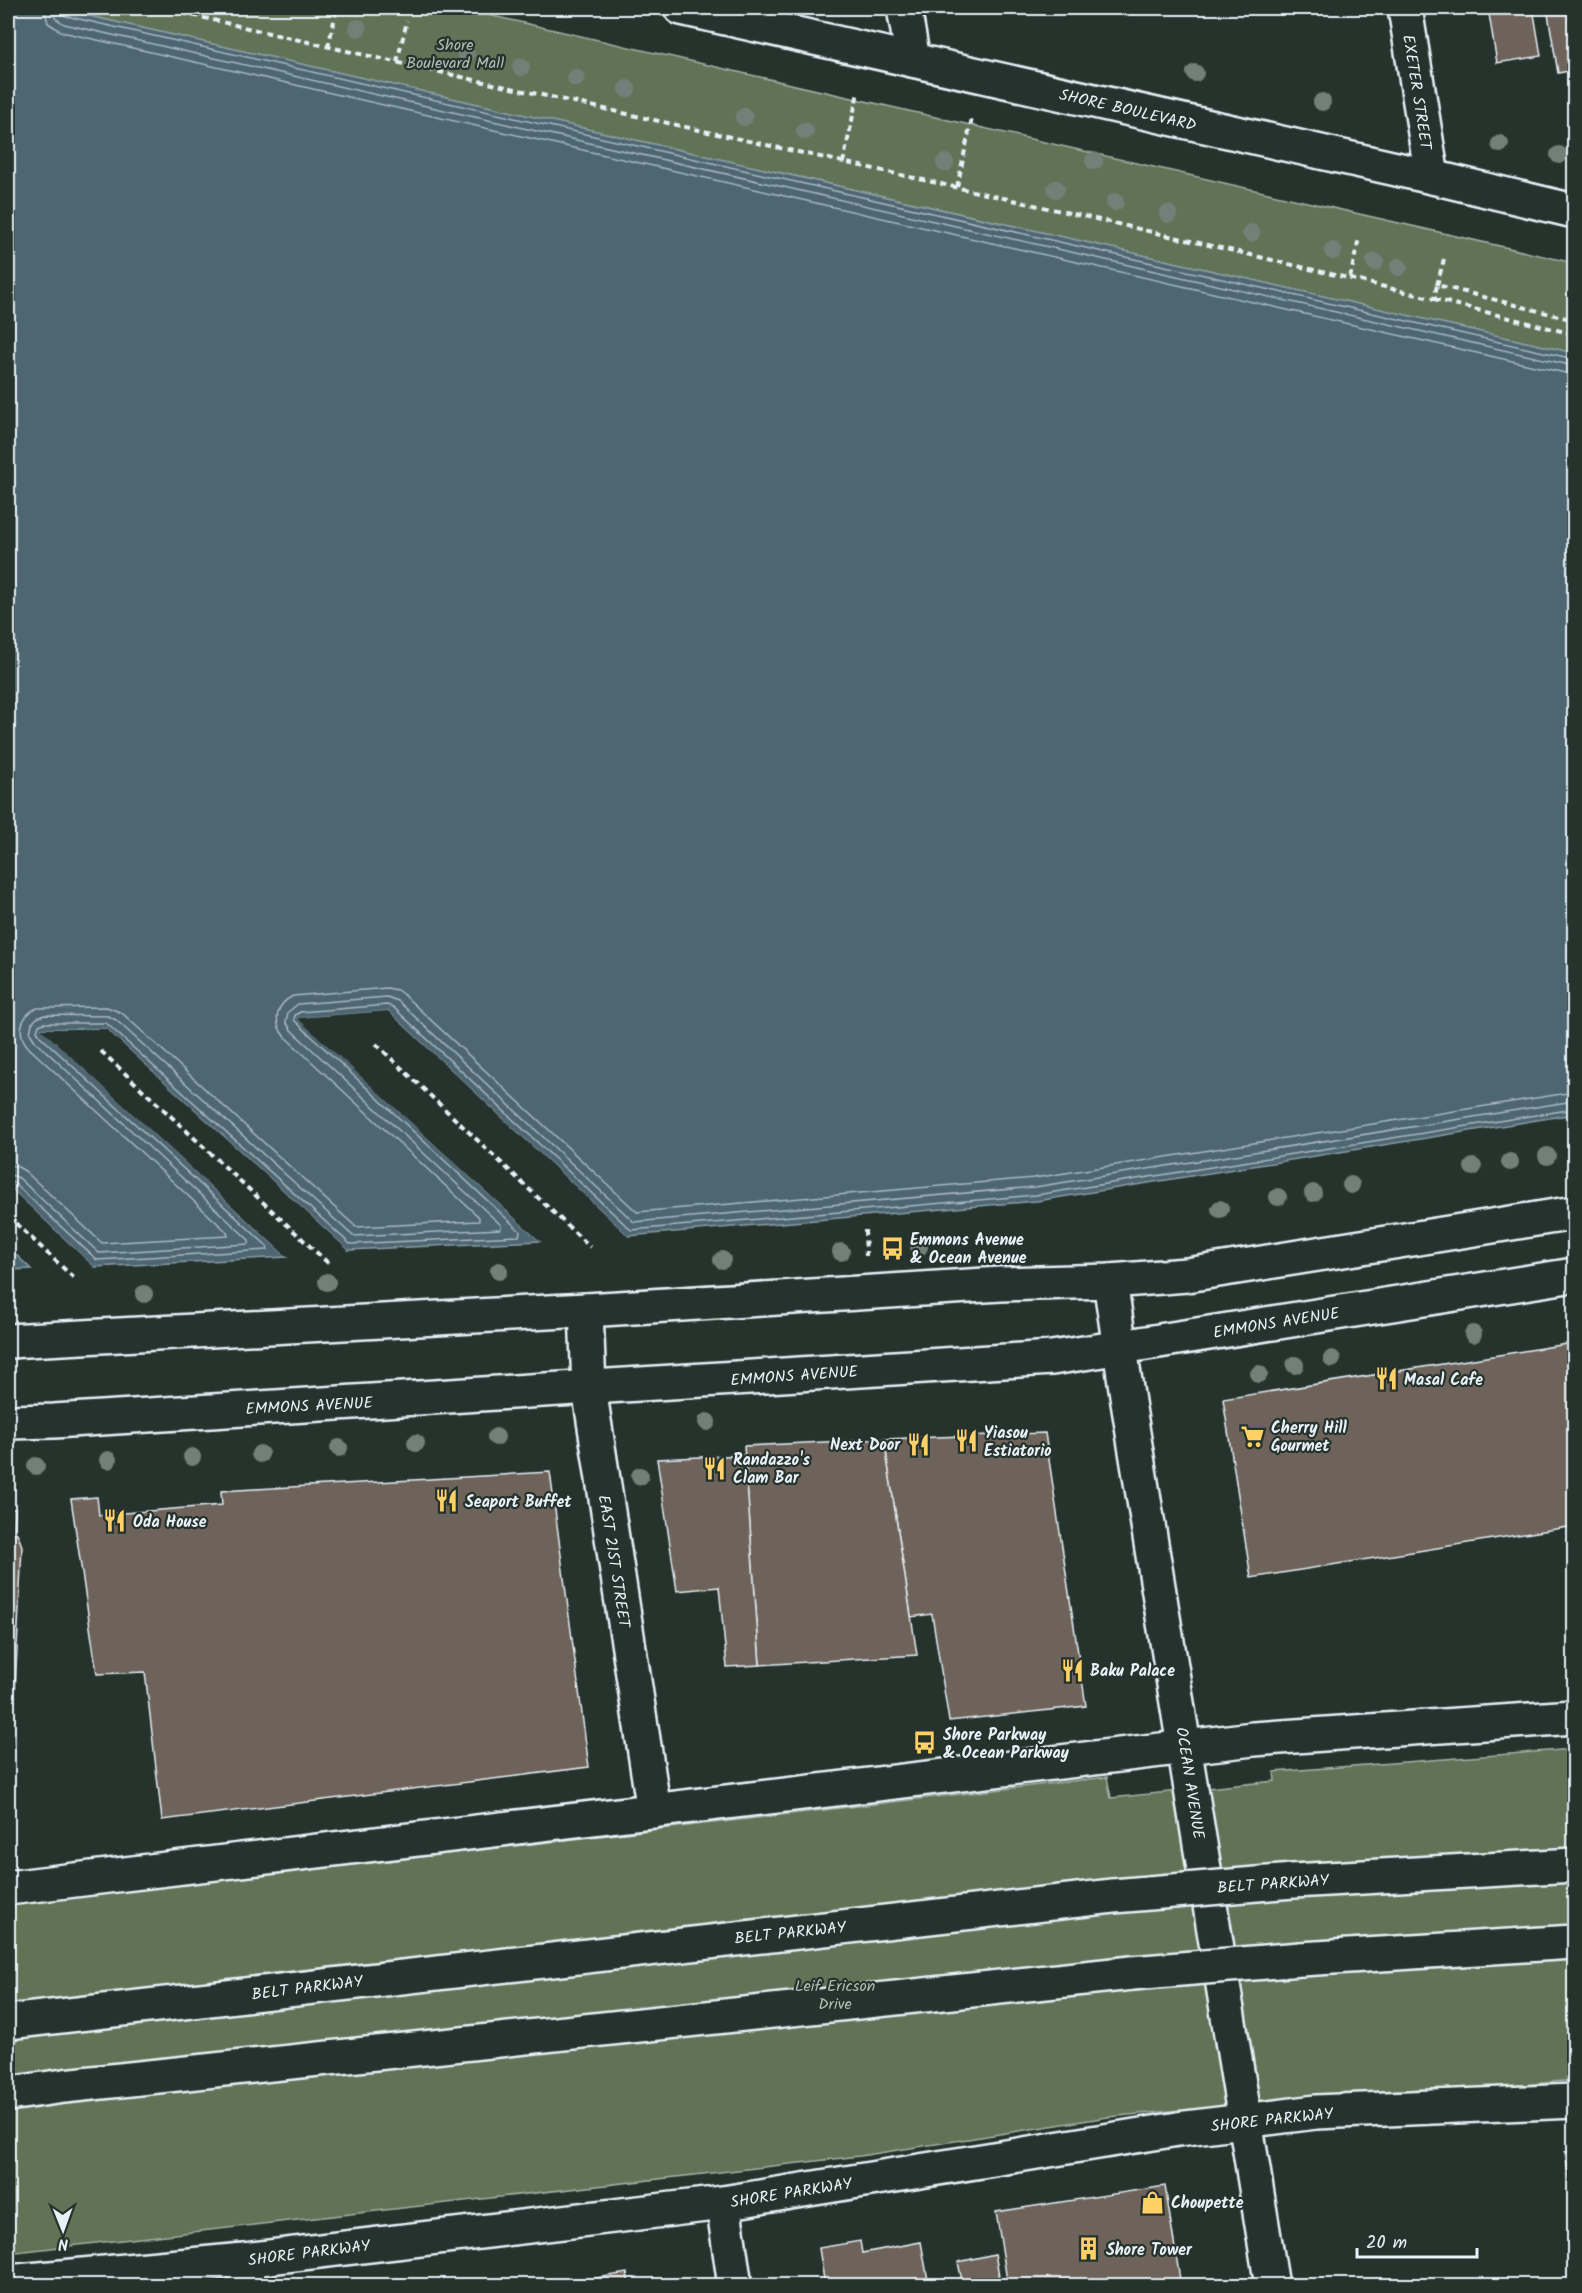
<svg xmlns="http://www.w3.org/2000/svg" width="1582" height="2293" font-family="Kalam,sans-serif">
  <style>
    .green { fill: #617356; stroke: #a4b2a7; stroke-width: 1.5 }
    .water { fill: #4d6671; stroke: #8b9ea7; stroke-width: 1.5 }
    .pier { fill: #26332d }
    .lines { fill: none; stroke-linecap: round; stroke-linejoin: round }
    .shore { stroke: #aab9c2; stroke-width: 1.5 }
    .building { fill: #6e635a; stroke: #e8f1f8; stroke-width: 1.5 }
    .minor-casing { stroke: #e8f1f8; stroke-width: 38 }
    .major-casing { stroke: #e8f1f8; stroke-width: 38 }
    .highway-casing { stroke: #e8f1f8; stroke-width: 38 }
    .path { stroke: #e8f1f8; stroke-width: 4; stroke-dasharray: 6 4.5; stroke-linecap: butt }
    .minor { stroke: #26332d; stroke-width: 33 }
    .major { stroke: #26332d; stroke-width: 33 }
    .highway { stroke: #26332d; stroke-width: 33 }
    .highway-bridge-casing { stroke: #e8f1f8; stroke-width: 38; stroke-linecap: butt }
    .highway-bridge { stroke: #26332d; stroke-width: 33 }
    .tree { fill: #738079 }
    .labels { text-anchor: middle; stroke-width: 4.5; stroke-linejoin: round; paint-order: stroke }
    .park-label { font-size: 16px; fill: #b2bfb7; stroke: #26332d }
    .street-label { font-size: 16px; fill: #e8f1f8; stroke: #26332d }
    .poi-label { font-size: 16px; font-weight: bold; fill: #e8f1f8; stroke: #26332d; text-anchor: start }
  </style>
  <rect width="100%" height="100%" fill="#26332d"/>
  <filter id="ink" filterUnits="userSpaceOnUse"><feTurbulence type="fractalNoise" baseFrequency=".0167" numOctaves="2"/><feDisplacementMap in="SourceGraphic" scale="12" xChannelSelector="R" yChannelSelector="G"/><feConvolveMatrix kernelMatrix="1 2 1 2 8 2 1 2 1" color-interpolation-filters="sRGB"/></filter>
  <g filter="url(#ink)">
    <g class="green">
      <polygon points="54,8 458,8 1574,263 1574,353"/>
      <polygon points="1574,1749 1574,2080 1387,2098 1337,2095 1108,2117 860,2156 8,2253 8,1905 1107,1777 1111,1798 1275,1781 1274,1772"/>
    </g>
    <g class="water">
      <polygon points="8,8 54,8 1574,353 1574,1114 1037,1201 628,1236 388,1011 298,1018 540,1241 348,1250 106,1029 42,1029 287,1257 94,1267 8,1186"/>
      <polygon points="8,1247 31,1269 8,1270"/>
    </g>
    <g class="pier">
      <polygon points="388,1011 628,1236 624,1236 387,1014 304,1020 543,1241 540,1241 297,1018"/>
      <polygon points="41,1029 106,1029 348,1250 344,1251 105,1032 49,1032 290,1256 287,1257"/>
      <polygon points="8,1186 94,1267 90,1267 8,1190"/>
    </g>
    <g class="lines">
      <g class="shore">
        <polyline points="44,8 48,23 62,32 1574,375"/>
        <polyline points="53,8 55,18 64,24 1574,366"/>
        <polyline points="60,8 62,13 66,16 1574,359"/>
        <path d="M 8,1165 L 16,1166 L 25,1171 L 102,1243 L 228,1236 L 227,1232 L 29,1048 C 16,1034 20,1016 37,1008 L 107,1007 L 122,1013 L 356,1227 L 479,1221 L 479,1217 L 285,1037 C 272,1022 276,1004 293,996 L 387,988 L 397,990 L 404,995 L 637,1212 L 1034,1178 L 1574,1092"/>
        <polyline points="8,1174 19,1178 99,1253 249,1244 249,1240 35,1041 30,1033 32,1023 37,1018 44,1015 108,1016 116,1020 353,1236 501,1229 501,1225 291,1030 286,1022 288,1012 298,1004 387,997 398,1001 634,1222 1035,1187 1574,1101"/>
        <polyline points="8,1182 14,1183 97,1260 268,1250 267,1246 40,1036 37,1031 39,1025 44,1023 106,1023 350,1244 519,1236 520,1231 294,1020 295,1015 300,1012 387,1005 393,1007 631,1230 1036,1195 1574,1109"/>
      </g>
    </g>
    <g class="building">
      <polygon points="1488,8 1533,8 1541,56 1497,63"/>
      <polygon points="1547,8 1574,8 1574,70 1558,73"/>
      <polygon points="1574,1343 1574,1526 1251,1578 1223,1399"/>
      <polygon points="1045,1433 1086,1706 949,1721 932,1614 911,1617 884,1439"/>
      <polygon points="884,1439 917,1655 760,1665 744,1446"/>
      <polygon points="745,1455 760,1665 727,1667 719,1587 677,1591 657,1459"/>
      <polygon points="550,1472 589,1767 162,1820 145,1672 97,1674 71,1499 97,1497 99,1515 222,1505 221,1491"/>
      <polygon points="8,1509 15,1509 14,1533 17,1533 22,1546 9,1812 8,1812"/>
      <polygon points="1574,2151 1574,2212 1565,2152"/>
      <polygon points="1165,2186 1181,2286 1008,2286 996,2212"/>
      <polygon points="860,2241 862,2253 921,2242 929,2286 825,2286 819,2248"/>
      <polygon points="995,2254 1001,2286 963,2286 958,2262"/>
      <polygon points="627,2273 629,2286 546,2286"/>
    </g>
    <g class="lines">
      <defs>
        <g id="minor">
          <polyline points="904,8 913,60"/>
          <polyline points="1405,8 1432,177"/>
          <polyline points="586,1310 589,1388 654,1811"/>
          <polyline points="723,2203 735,2286"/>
          <polyline points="244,2260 248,2286"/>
        </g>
        <g id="major">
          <polyline points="681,8 1432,177 1574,211"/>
          <polyline points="1110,1281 1128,1402 1272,2286"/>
          <polyline points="8,1341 586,1310 1001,1284 1110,1281 1187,1275 1574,1213"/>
          <polyline points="8,1422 54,1421 1052,1358 1574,1275"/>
          <polyline points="8,1888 1253,1739 1574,1717"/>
          <polyline points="8,2282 244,2260 723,2203 1178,2129 1316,2112 1574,2101"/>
        </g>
        <g id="highway">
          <polyline points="1293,1881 1574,1865"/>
          <polyline points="1301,1959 1574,1942"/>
          <polyline points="8,2022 1113,1896"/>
          <polyline points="8,2094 64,2086 1132,1973"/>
        </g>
      </defs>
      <use href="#minor" class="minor-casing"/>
      <use href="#major" class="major-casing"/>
      <use href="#highway" class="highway-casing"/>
      <g class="path">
        <path d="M 162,8 C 585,108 1011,195 1434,299 L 1437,285 L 1574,320"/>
        <polyline points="328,47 337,8"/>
        <polyline points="397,62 407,21"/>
        <polyline points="843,163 858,92"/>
        <polyline points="957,187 972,118"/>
        <polyline points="1350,278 1359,238"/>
        <polyline points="1437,285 1444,259"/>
        <polyline points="1434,299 1569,333 1574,363"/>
        <polyline points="376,1044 590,1247"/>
        <polyline points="101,1051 328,1263"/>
        <polyline points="8,1216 75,1279"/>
        <polyline points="865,1230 866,1256"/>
      </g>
      <use href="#minor" class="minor"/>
      <use href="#major" class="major"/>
      <use href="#highway" class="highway"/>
      <defs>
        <g id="highway-bridge">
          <polyline points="1113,1896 1293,1881"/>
          <polyline points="1132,1973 1301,1959"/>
        </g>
      </defs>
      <use href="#highway-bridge" class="highway-bridge-casing"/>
      <use href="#highway-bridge" class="highway-bridge"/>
    </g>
    <g class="tree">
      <circle cx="358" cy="28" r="9"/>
      <circle cx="466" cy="54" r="9"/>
      <circle cx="521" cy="67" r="9"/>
      <circle cx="1195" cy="73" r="9"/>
      <circle cx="576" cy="78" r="9"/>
      <circle cx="627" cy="89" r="9"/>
      <circle cx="1322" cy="102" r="9"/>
      <circle cx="744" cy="117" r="9"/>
      <circle cx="805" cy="131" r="9"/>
      <circle cx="1500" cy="144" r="9"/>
      <circle cx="1559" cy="155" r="9"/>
      <circle cx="1094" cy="161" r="9"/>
      <circle cx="945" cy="163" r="9"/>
      <circle cx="1056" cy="189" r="9"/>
      <circle cx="1115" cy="202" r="9"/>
      <circle cx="1168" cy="214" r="9"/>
      <circle cx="1251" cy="233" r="9"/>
      <circle cx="1333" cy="251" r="9"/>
      <circle cx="1375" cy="262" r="9"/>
      <circle cx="1399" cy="267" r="9"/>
      <circle cx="1547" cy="1156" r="9"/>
      <circle cx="1510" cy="1162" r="9"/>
      <circle cx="1473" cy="1167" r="9"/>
      <circle cx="1351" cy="1185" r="9"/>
      <circle cx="1313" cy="1193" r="9"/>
      <circle cx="1278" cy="1197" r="9"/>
      <circle cx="1220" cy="1209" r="9"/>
      <circle cx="919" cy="1247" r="9"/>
      <circle cx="841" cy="1252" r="9"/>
      <circle cx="722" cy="1260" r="9"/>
      <circle cx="499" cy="1271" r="9"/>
      <circle cx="327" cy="1282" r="9"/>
      <circle cx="144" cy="1294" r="9"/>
      <circle cx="1473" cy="1334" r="9"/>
      <circle cx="1332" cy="1359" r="9"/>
      <circle cx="1295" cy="1365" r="9"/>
      <circle cx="1259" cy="1374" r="9"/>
      <circle cx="707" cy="1422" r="9"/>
      <circle cx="496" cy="1437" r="9"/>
      <circle cx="416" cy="1443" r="9"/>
      <circle cx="339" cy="1448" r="9"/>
      <circle cx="260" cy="1454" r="9"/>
      <circle cx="192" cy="1457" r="9"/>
      <circle cx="108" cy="1460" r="9"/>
      <circle cx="36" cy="1466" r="9"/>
      <circle cx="640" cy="1476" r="9"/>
    </g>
  </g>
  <defs>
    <symbol id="bus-bare" viewBox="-9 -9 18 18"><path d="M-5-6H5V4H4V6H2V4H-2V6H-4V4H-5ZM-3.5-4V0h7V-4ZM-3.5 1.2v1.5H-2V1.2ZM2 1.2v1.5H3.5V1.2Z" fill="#ffd166" stroke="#26332d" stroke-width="2.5" paint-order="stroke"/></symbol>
    <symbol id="restaurant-bare" viewBox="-9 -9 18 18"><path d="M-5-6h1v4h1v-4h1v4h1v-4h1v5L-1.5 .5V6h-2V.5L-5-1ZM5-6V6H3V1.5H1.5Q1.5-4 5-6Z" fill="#ffd166" stroke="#26332d" stroke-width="2.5" paint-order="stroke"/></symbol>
    <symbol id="supermarket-bare" viewBox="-9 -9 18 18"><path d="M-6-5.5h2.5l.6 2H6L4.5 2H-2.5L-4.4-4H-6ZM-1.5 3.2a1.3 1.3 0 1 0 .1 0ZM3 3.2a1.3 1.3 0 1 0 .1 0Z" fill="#ffd166" stroke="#26332d" stroke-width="2.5" paint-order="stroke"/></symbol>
    <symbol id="shop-bare" viewBox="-9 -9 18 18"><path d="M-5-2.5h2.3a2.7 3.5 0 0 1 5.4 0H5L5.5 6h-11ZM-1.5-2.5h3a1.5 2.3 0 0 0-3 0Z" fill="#ffd166" stroke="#26332d" stroke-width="2.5" paint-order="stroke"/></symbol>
    <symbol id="building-bare" viewBox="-9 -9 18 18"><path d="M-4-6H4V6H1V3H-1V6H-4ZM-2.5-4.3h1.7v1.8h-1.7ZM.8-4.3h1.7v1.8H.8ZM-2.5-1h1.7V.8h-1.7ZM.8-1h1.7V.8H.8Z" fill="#ffd166" stroke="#26332d" stroke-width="2.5" paint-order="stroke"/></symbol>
  </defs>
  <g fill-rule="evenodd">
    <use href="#bus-bare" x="876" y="1232" width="33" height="33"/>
    <use href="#restaurant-bare" x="1370" y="1362" width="33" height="33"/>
    <use href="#supermarket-bare" x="1236" y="1420" width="33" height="33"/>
    <use href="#restaurant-bare" x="950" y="1424" width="33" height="33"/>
    <use href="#restaurant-bare" x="902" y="1428" width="33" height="33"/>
    <use href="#restaurant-bare" x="698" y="1452" width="33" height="33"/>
    <use href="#restaurant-bare" x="430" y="1484" width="33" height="33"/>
    <use href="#restaurant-bare" x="98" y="1504" width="33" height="33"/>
    <use href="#restaurant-bare" x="1056" y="1654" width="33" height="33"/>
    <use href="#bus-bare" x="908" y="1726" width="33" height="33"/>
    <use href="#shop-bare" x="1136" y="2186" width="33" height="33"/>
    <use href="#building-bare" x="1072" y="2232" width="33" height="33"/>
  </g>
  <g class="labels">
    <g class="park-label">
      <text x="455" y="50">Shore<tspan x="455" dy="18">Boulevard Mall</tspan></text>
      <text x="835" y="1991">Leif Ericson<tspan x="835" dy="18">Drive</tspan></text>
    </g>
    <g class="street-label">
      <text transform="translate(1418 92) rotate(81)" y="6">EXETER STREET</text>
      <text transform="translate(1128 109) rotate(13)" y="6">SHORE BOULEVARD</text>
      <text transform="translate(1276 1322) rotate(-9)" y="6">EMMONS AVENUE</text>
      <text transform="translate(794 1375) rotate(-4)" y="6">EMMONS AVENUE</text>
      <text transform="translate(309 1405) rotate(-3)" y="6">EMMONS AVENUE</text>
      <text transform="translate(615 1561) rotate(81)" y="6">EAST 21ST STREET</text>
      <text transform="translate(1191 1783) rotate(81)" y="6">OCEAN AVENUE</text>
      <text transform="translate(1273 1883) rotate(-4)" y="6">BELT PARKWAY</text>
      <text transform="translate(790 1932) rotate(-6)" y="6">BELT PARKWAY</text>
      <text transform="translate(307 1987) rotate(-7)" y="6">BELT PARKWAY</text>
      <text transform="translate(1272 2119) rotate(-6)" y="6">SHORE PARKWAY</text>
      <text transform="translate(791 2192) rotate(-9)" y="6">SHORE PARKWAY</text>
      <text transform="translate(309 2252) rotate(-7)" y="6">SHORE PARKWAY</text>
    </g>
    <g class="poi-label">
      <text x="910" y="1245">Emmons Avenue<tspan x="910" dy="18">&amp; Ocean Avenue</tspan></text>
      <text x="1404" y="1385">Masal Cafe</text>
      <text x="1271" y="1433">Cherry Hill<tspan x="1271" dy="18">Gourmet</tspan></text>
      <text x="984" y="1438">Yiasou<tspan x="984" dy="18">Estiatorio</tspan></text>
      <text x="900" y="1450" text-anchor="end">Next Door</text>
      <text x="733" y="1465">Randazzo's<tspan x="733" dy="18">Clam Bar</tspan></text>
      <text x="465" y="1507">Seaport Buffet</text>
      <text x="133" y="1527">Oda House</text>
      <text x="1090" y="1676">Baku Palace</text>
      <text x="943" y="1740">Shore Parkway<tspan x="943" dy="18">&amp; Ocean Parkway</tspan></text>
      <text x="1171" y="2208">Choupette</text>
      <text x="1106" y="2255">Shore Tower</text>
    </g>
  </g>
  <rect width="1582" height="2293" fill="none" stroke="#26332d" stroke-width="30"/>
  <rect x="15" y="15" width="1552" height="2263" fill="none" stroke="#e8f1f8" stroke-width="2" filter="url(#ink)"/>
  <g transform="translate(63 2230) rotate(179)" stroke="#26332d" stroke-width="4.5" paint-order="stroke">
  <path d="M0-4.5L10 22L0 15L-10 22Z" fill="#e8f1f8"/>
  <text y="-9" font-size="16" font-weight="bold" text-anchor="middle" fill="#e8f1f8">N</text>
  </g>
  <path d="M1357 2248v9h120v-9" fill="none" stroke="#e8f1f8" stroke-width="3"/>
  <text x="1366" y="2248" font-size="18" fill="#e8f1f8" stroke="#26332d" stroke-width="4.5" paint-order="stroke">20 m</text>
</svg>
